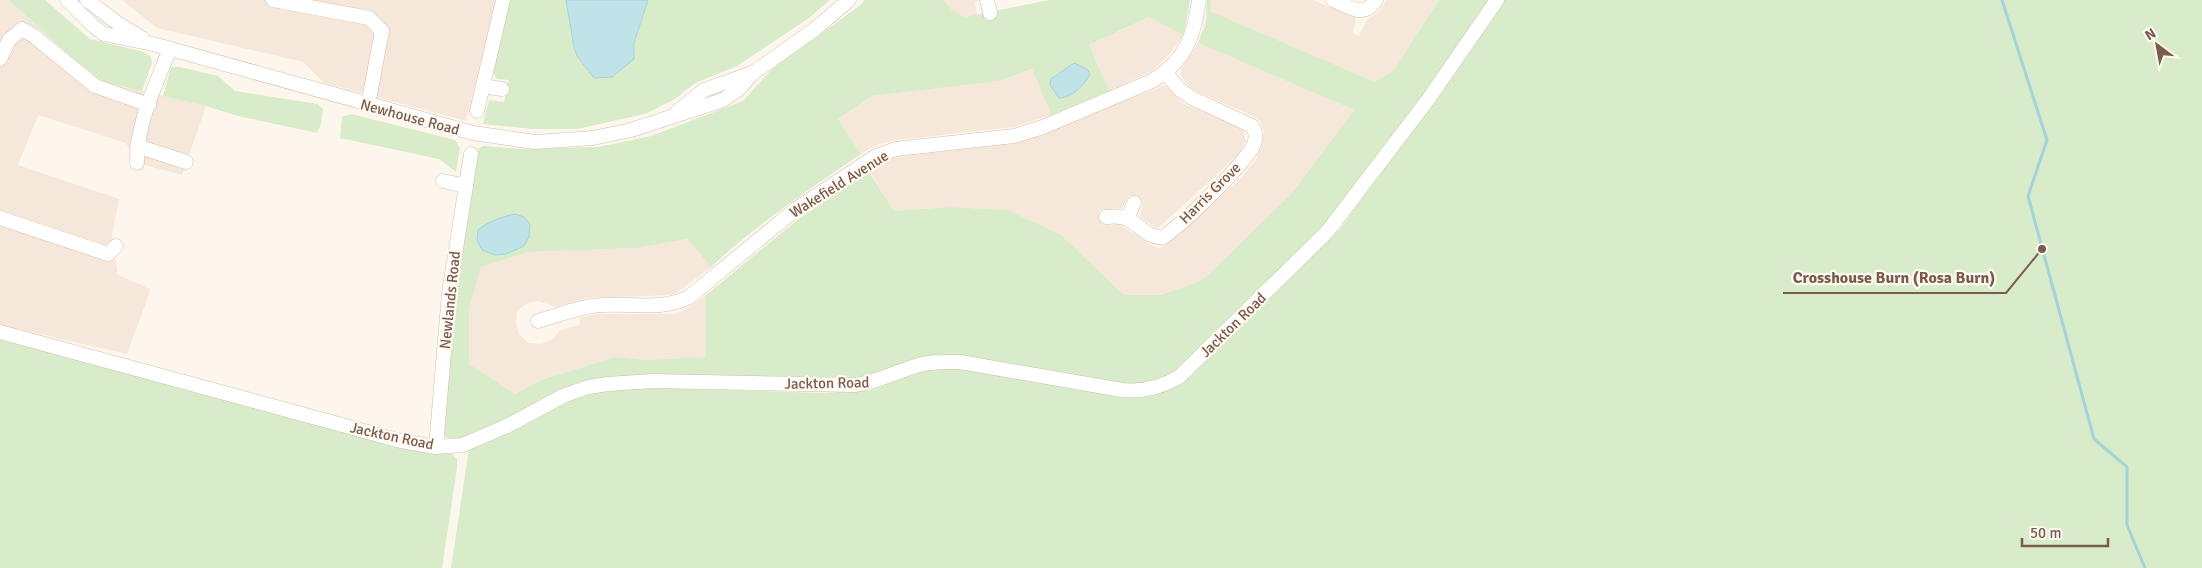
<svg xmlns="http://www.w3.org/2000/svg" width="2202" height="568" font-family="Signika,sans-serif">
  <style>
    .residential { fill: #f5e8da }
    .green { fill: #d8ecc9 }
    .water { fill: #bfe3e8; stroke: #a5d3da }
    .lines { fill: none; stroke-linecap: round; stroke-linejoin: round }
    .stream { stroke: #a5d3da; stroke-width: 3 }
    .minor-casing { stroke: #d1beb0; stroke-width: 15 }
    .minor { stroke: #fff; stroke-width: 14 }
    .labels { text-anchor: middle; stroke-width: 4.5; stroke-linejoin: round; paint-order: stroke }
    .street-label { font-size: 15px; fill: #7a5c4d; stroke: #fffaf3 }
    .leader { fill: none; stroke: #7a5c4d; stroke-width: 2 }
    .callout-dot { fill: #7a5c4d; stroke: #fffaf3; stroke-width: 2 }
    .callout-label { font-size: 16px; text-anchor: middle; font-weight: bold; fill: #7a5c4d; stroke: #fffaf3; stroke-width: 4.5; stroke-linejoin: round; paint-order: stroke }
  </style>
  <rect width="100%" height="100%" fill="#fdf6ec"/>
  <g class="residential">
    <polygon points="0,0 9,0 69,55 104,82 206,106 182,175 137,163 126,143 38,115 18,165 119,199 112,236 118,275 151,289 127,354 0,325"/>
    <polygon points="122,0 496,0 466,121 324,83 303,62 157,28"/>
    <polygon points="943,0 982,0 975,2 977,15 965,17 952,10"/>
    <polygon points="1211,0 1313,0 1356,18 1353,33 1359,36 1367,20 1380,11 1387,0 1439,0 1394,70 1375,82 1210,11"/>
    <polygon points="1150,17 1184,35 1169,55 1152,71 1109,91 1089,45"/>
    <polygon points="1198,43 1354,110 1292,193 1204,280 1161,295 1124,295 1061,235 1008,210 950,207 894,211 869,170 887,159 911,155 1017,143 1165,85 1182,103 1243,128 1246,141 1237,156 1157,229 1140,217 1143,201 1129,195 1122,208 1099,210 1102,225 1119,224 1151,245 1159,248 1169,242 1241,178 1256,160 1262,143 1264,131 1261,122 1253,116 1196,91 1186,83 1181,75 1181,69"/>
    <polygon points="1032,69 1051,115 1013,127 897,140 879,144 861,154 838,119 872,96 999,81"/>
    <polygon points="687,239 711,267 678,292 670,295 586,298 555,307 539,301 528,303 517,311 516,324 519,334 528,343 541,344 553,339 560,330 580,325 579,318 598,314 674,314 683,311 706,295 706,357 645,360 615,357 541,380 515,394 469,364 469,310 481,267 528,252 637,248"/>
  </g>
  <g class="green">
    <polygon points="9,0 45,0 90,39 144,52 151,57 152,63 142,91 104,82 69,55"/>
    <polygon points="508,0 830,0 809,18 737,66 695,83 675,99 645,114 577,129 532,129 483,124 489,100 504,102 509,80 497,79 493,72"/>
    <path d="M 865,0 L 943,0 L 952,10 L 965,17 L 1049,0 L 1190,0 L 1184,35 L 1149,17 L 1089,45 L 1109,91 L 1051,115 L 1032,69 L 999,81 L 872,96 L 838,119 L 861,154 C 809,189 757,224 711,267 L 687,239 L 637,248 L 528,252 L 481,267 L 469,310 L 469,364 L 515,394 L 541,380 L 615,357 L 645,360 L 706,357 L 706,295 L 796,221 L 868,170 L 894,211 L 950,207 L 1008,210 L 1061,235 L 1124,295 L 1161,295 L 1203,280 L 1292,193 L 1354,110 L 1198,43 L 1206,21 L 1207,0 L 1211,0 L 1210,11 L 1375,82 L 1394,70 L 1439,0 L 1492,0 L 1433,88 L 1314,240 L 1184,365 L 1166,376 L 1134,386 L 944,355 L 915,361 L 863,380 L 653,375 L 515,415 L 455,440 L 446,437 L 443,433 L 449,342 L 479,148 L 483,146 L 519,149 L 598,147 L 651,136 L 743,101 L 772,69 L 858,7 Z"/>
    <polygon points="1504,0 2202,0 2202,568 451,568 469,449 577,396 632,387 822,393 871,390 921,372 939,368 960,369 1107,392 1151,396 1180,383 1340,229"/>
    <polygon points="171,67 180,67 218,76 235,91 318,104 323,109 321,124 317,133 238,116 206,106 163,96"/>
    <polygon points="351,114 455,140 460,148 456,172 439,159 340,138 342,117"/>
    <polygon points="0,339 243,403 451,453 457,459 457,468 442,568 0,568"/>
  </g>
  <g class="water">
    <polygon points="566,0 648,0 634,43 634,59 612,77 594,78 577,56 574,47"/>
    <path d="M 1074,63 L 1087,69 L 1090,74 C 1085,85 1071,98 1059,98 L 1050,85 L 1051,79 Z"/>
    <path d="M 515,214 L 524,217 L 530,224 L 529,237 L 524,246 L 506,254 L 495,255 L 482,250 L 477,240 L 478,230 C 489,221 501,217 515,214 Z"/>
  </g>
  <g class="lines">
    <polyline class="stream" points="2002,0 2047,140 2028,196 2094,439 2127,467 2127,525 2145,568"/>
    <defs>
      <g id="minor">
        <polyline points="67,0 92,25 104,34 153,44 473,133 535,142 593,138 631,130 723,100 739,89 753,73 815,29 849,0"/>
        <polyline points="87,0 120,25 142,38"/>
        <polyline points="273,0 369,18 382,31 368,105"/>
        <polyline points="987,0 990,13"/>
        <path d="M 1333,0 C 1350,7 1364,19 1376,0"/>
        <polyline points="0,59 9,40 22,29 34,36 95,86 149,105"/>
        <polyline points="483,86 502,89"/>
        <polyline points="477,111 503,0"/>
        <polyline points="677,112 704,90 752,73"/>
        <polyline points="137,146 186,162"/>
        <path d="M 137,163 C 136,124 156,84 170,49"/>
        <polyline points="443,181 466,186"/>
        <path d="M 1106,217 C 1114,216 1123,216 1130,220 C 1141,227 1149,239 1163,237 C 1182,225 1246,163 1254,144 C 1257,137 1256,132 1252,126 L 1192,98 L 1179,89 L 1166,73"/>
        <polyline points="0,218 108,254 116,246"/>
        <polyline points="1127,219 1134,203"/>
        <path d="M 538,321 C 559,315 580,306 602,305 C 631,303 662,311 689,297 L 796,209 L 876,156 L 896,149 L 1014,136 L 1043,127 L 1152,81 C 1185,61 1194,37 1199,0"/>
        <path d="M 0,332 L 401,441 L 436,447 L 463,445 L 507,426 L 563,396 L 588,387 L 608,384 L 652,381 L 855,385 C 878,382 895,372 916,366 C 930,361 946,362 960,362 L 1122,390 C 1142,392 1162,387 1179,377 L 1327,232 L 1427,101 L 1497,0"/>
        <polyline points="436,447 449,293 471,154"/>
      </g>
    </defs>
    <use href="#minor" class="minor-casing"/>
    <use href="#minor" class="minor"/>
  </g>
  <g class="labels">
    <g class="street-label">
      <text transform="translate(410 117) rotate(15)" y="5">Newhouse Road</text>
      <text transform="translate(839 184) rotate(-32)" y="5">Wakefield Avenue</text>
      <text transform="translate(1210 193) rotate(-45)" y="5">Harris Grove</text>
      <text transform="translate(450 300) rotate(-84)" y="5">Newlands Road</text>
      <text transform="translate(1233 325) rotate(-44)" y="5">Jackton Road</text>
      <text transform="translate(827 383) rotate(-1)" y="5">Jackton Road</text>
      <text transform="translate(392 436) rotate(12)" y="5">Jackton Road</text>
    </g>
  </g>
  <path class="leader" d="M2042 249L2006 293H1783"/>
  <circle class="callout-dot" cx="2042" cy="249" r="5"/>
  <g class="callout-label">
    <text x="1894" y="283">Crosshouse Burn (Rosa Burn)</text>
  </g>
  <g transform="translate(2157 45) rotate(328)" stroke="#fffaf3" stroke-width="4" paint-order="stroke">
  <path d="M0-4L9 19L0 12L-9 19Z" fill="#7a5c4d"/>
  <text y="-8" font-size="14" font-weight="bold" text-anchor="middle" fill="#7a5c4d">N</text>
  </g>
  <path d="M2022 538v8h86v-8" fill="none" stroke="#7a5c4d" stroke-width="2.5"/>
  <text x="2030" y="538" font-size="15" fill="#7a5c4d" stroke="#fffaf3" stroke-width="4" paint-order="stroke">50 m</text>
</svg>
